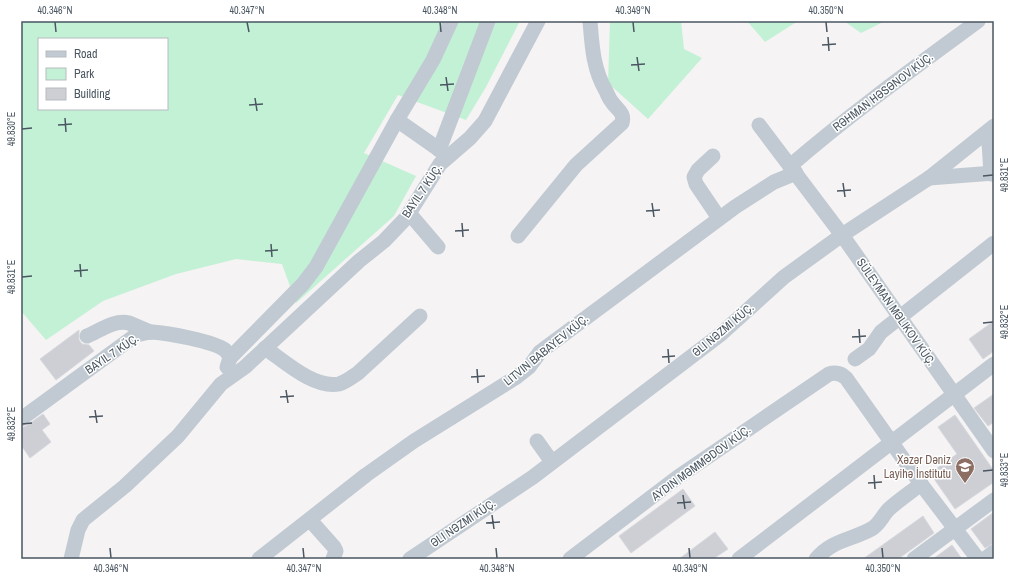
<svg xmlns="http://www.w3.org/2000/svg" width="1015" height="580" font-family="'Archivo Narrow',sans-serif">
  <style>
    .green { fill: #c3f1d5; fill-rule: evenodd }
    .building { fill: #cdcfd5; stroke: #d7d9de }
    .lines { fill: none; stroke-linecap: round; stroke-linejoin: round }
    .minor { stroke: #c1cad2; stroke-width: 15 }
    .ticks { fill: none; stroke: #4a5661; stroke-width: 1.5 }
    .labels { text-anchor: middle; stroke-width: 3; stroke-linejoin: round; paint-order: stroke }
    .street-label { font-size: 12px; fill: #4a5661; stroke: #fff }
    .education-label { font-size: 12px; fill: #785e54; stroke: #fff; text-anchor: end }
    .neatline { fill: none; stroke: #4a5661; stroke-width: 1.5 }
    .ticks-label { font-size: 10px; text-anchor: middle; fill: #4a5661 }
  </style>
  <rect width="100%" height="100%" fill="#f5f3f3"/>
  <g class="green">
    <path d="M 21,21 L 520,21 L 486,87 L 466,120 L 398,95 L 364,153 L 416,176 L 394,216 L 296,303 L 282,264 L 236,259 L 176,274 L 103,301 L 46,340 L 21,311 ZM 39,39 L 167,39 L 167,109 L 39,109 Z"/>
    <polygon points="610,21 681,21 684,49 702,58 648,119 608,83"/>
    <polygon points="747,21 798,21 765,42"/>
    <polygon points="844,21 885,21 861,33"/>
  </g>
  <g class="building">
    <polygon points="994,321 994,351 983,359 969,339"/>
    <polygon points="79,330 79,340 82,344 89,345 94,351 56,380 40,359"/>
    <polygon points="994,394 994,422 988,426 974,408"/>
    <polygon points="43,414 50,424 42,430 51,442 30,458 21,445 21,428 26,426"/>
    <polygon points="955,415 994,471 994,482 955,509 930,473 957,454 938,427"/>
    <polygon points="683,489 695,506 631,553 619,536"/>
    <polygon points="994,512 994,543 985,548 971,529"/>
    <polygon points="923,516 934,533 898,559 863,559"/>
    <polygon points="715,532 728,549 713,559 679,559"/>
    <polygon points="952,545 962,559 933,559"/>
  </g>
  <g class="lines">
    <g class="minor">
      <polyline points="397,120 447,155"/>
      <polyline points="759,125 842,235 994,451"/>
      <polyline points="439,150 488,21"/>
      <polyline points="713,156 698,170 694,177 696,184 719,218"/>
      <path d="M 790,166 C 850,114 914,68 978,21"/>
      <polyline points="991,174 989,142 994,138"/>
      <polyline points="929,178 994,173"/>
      <polyline points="409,213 438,247"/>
      <path d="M 518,236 L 576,165 L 622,123 C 625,112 617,110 612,102 C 609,99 608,95 606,91 C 593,69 592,46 590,21"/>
      <path d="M 87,336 C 99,331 115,319 129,323 C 136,326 143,329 150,332"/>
      <path d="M 265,348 C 284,361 314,389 339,384 C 346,382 352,377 358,373 L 420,316"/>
      <polyline points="230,358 303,284 316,267 397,120 433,60 451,21"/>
      <polyline points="855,359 869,349 881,332 994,243"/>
      <path d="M 21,419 L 136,335 C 141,334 147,332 152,332 C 167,333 213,341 225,350 C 227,352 229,355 230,358 L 227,367"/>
      <polyline points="537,441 552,462"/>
      <polyline points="310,520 334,547 336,551 333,559"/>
      <polyline points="71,559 78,530 83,520 125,486 178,436 221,384 245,367 359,261 384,241 406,218 440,164 470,138 485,121 538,21"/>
      <polyline points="259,559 366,475 414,441 515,378 529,367 540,352 735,207 774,182 796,173"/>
      <polyline points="410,559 533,477 721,334 784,277 842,235 929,178 994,126"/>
      <path d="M 570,559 L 678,477 L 829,374 C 836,372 841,373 846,378 L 921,484 L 978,559"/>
      <polyline points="739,559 994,364"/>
      <path d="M 816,559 C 833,539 853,540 873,528 C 880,523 883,515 889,509 C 899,500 911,492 921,484"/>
      <polyline points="914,559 994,500"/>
      <polyline points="985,559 994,552"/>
    </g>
  </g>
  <path class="ticks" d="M 55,22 L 56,32M 247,22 L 249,32M 440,22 L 441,32M 633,22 L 634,32M 826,22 L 827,32M 828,37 L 829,51M 822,45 L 836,44M 637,57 L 639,71M 631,65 L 645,64M 446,77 L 448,91M 440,85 L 454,84M 255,98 L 257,111M 249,105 L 263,104M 65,118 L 66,132M 58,125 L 72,124M 22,129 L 32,128M 983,176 L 993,175M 843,183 L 845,197M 837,191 L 851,190M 652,203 L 654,217M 646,211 L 660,210M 462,223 L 463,237M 455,231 L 469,230M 271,244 L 272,257M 265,251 L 278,250M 80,264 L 81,277M 74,271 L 88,270M 22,277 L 32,276M 983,323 L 993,322M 859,329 L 860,343M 852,337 L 866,336M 668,349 L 669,363M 662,357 L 675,356M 477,369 L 478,383M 471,377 L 485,376M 286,390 L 288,403M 280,397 L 294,396M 95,410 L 97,423M 89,417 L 103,416M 22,424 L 32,423M 983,471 L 993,470M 874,475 L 875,489M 868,483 L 882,482M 683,495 L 685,509M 677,503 L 691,502M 492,515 L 494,529M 486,523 L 500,522M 110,548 L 111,558M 303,548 L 304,558M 496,548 L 497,558M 689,548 L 690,558M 882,548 L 883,558"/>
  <defs>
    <symbol id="university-pin" viewBox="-11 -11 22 30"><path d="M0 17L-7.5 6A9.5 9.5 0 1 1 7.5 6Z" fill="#8d6e63" stroke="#fff"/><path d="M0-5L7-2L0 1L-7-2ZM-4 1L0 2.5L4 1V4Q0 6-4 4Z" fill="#fff"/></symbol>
  </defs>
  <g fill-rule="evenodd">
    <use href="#university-pin" x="954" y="456" width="22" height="30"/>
  </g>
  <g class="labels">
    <g class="street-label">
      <text transform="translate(883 92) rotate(-37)" y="4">RƏHMAN HƏSƏNOV KÜÇ.</text>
      <text transform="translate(422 191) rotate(-56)" y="4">BAYIL 7 KÜÇ.</text>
      <text transform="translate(896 312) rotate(55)" y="4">SÜLEYMAN MƏLIKOV KÜÇ.</text>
      <text transform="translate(723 330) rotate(-40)" y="4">ƏLI NƏZMI KÜÇ.</text>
      <text transform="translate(546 350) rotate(-39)" y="4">LITVIN BABAYEV KÜÇ.</text>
      <text transform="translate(112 354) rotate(-34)" y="4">BAYIL 7 KÜÇ.</text>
      <text transform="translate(701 463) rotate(-36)" y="4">AYDIN MƏMMƏDOV KÜÇ.</text>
      <text transform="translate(463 523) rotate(-34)" y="4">ƏLI NƏZMI KÜÇ.</text>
    </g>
    <g class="education-label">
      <text x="951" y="464">Xəzər Dəniz<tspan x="951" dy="14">Layihə İnstitutu</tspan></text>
    </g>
  </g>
  <rect width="1015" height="580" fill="none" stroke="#ffffff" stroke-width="44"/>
  <rect x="38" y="38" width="130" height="72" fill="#ffffff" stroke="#b7bbc0"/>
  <rect x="46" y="51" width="20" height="6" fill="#c1cad2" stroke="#b7bbc0"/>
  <text x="74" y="58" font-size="12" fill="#4a5661">Road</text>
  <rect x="46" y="68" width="20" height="12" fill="#c3f1d5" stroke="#b7bbc0"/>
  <text x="74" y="78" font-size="12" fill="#4a5661">Park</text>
  <rect x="46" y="88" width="20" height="12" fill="#cdcfd5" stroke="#b7bbc0"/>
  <text x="74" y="98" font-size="12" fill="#4a5661">Building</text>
  <rect x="22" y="22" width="971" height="536" class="neatline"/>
  <g class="ticks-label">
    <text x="55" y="14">40.346°N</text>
    <text x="247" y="14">40.347°N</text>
    <text x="440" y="14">40.348°N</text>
    <text x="633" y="14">40.349°N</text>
    <text x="826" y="14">40.350°N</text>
    <text transform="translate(11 129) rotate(-90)" y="4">49.830°E</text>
    <text transform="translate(1004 175) rotate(-90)" y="4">49.831°E</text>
    <text transform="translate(11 277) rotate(-90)" y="4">49.831°E</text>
    <text transform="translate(1004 322) rotate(-90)" y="4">49.832°E</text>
    <text transform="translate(11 424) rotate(-90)" y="4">49.832°E</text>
    <text transform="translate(1004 470) rotate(-90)" y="4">49.833°E</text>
    <text x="111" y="572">40.346°N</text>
    <text x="304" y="572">40.347°N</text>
    <text x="497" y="572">40.348°N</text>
    <text x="690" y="572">40.349°N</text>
    <text x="883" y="572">40.350°N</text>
  </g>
</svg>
